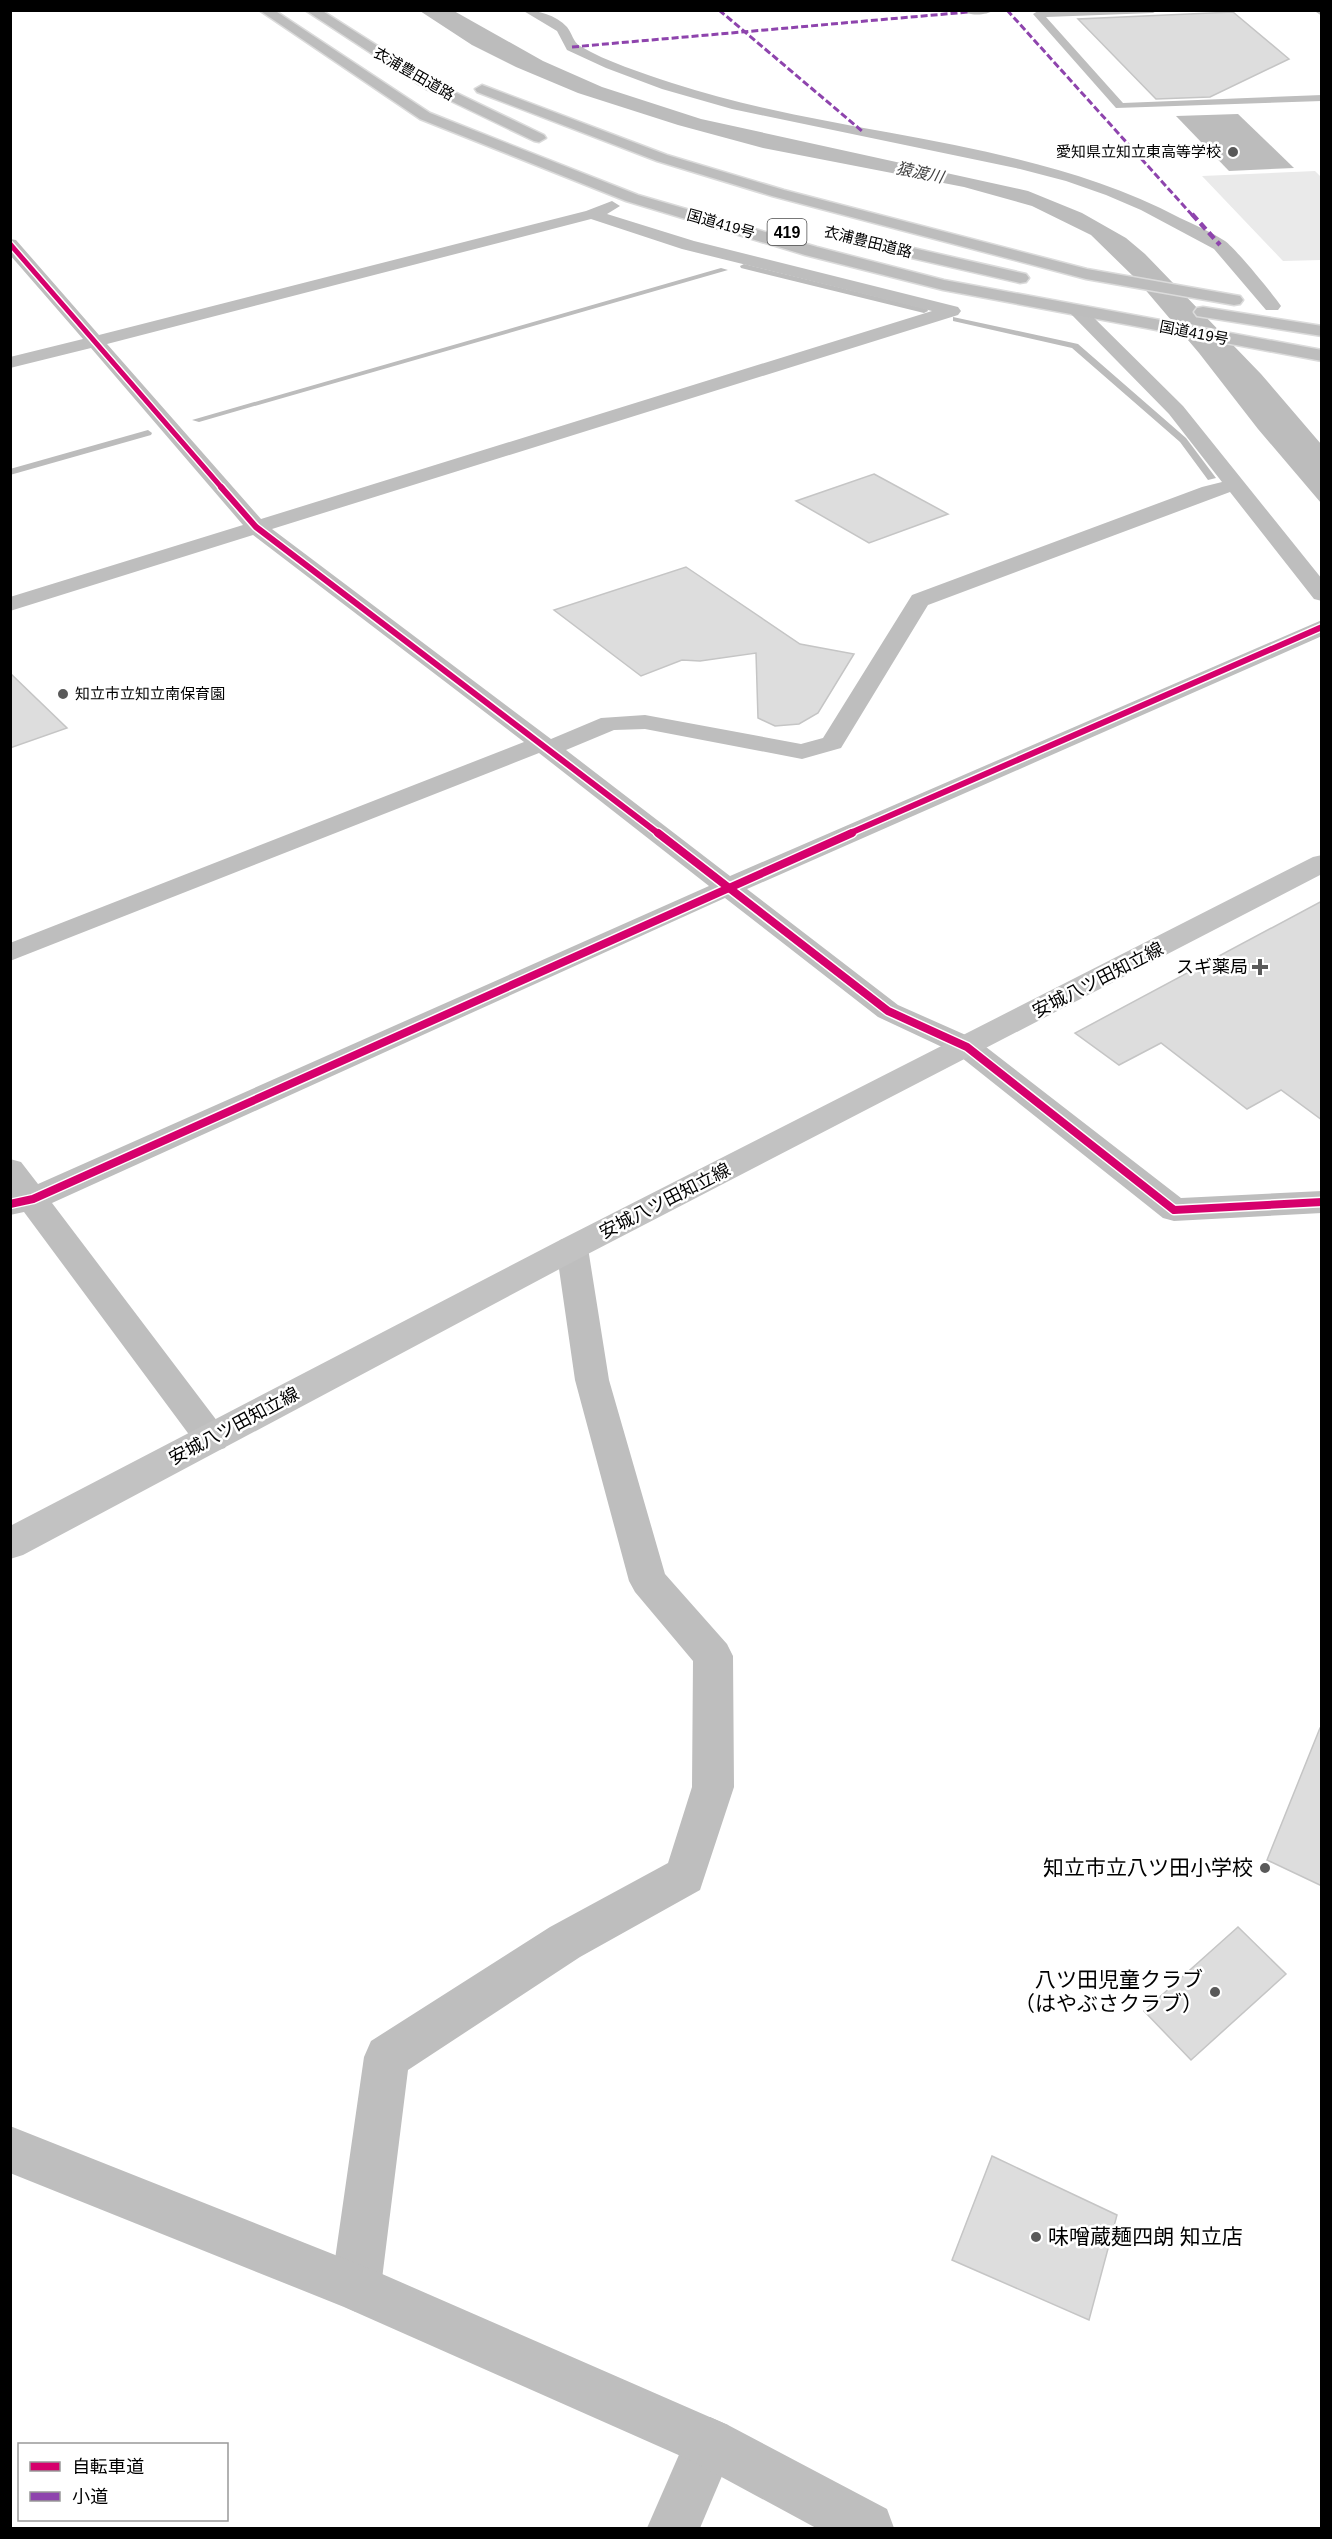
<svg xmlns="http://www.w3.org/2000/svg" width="1332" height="2539" font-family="Helvetica,'Noto Sans JP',sans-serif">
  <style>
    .green { fill: #eaeaea }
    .water { fill: #bcbcbc }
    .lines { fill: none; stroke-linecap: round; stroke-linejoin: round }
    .stream { fill: #bcbcbc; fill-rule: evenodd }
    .building { fill: #ddd; stroke: #c5c5c5; stroke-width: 1.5 }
    .trunk-casing { stroke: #dbdbdb; stroke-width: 3 }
    .service { fill: #bebebe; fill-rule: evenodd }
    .minor { fill: #bebebe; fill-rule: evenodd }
    .tertiary { fill: #bebebe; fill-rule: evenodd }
    .secondary { fill: #c2c2c2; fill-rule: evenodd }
    .trunk { fill: #bdbdbd; fill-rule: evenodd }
    .quiet-far1 { stroke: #8e44ad; stroke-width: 3; stroke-dasharray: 7 3; stroke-linecap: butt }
    .quiet { stroke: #8e44ad; stroke-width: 4.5; stroke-dasharray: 8 4.5; stroke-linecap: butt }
    .cycleway-far2-casing { stroke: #fff; stroke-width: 8 }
    .cycleway-far1-casing { stroke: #fff; stroke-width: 9 }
    .cycleway-casing { stroke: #fff; stroke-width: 11 }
    .cycleway-far2 { stroke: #d6006c; stroke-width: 5 }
    .cycleway-far1 { stroke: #d6006c; stroke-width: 6 }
    .cycleway { stroke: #d6006c; stroke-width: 8 }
    .poi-dot { fill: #595959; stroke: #fff; stroke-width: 2 }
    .labels { text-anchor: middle; stroke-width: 5; stroke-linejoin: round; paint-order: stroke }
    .far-street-label { font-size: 15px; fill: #000; stroke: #fff }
    .far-poi-label { font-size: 15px; fill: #000; stroke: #fff; text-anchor: end }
    .far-water-label { font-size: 16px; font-style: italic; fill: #414141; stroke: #fff }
    .shield { fill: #fff; stroke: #4c4c4c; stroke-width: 1.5 }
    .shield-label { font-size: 16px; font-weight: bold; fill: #000 }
    .poi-label { font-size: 18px; fill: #000; stroke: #fff; text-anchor: end }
    .street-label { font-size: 18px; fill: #000; stroke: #fff }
    .near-poi-label { font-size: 21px; fill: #000; stroke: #fff; text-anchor: end }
  </style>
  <rect width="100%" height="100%" fill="#fff"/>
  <polygon class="green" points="1315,171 1321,177 1321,260 1283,261 1202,176"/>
  <g class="water">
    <polygon points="420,11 454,11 543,61 602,87 701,119 1028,191 1082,213 1126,238 1145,254 1261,374 1321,444 1321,503 1258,429 1199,353 1137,280 1091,235 1032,206 964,187 763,148 678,125 578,93 516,67 472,45"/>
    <polygon points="1238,114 1294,168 1229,171 1176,116"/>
  </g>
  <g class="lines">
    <g class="stream">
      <polygon points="744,264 927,309 928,311 924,313 741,268 740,266"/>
      <polygon points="721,268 728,270 199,422 192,420"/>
      <polygon points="953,317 1078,344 1186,438 1216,478 1208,480 1180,442 1072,348 953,321"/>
      <polygon points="148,430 152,433 151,435 10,475 10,469"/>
    </g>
  </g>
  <g class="building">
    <polygon points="1233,12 1289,59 1210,97 1156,99 1078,19"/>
    <polygon points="874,474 948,514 869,543 796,501"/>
    <polygon points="686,567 800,644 854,654 818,713 799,724 775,726 758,718 756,653 700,661 682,660 641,676 554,610"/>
    <polygon points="10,673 67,728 10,748"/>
    <polygon points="1322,901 1322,1120 1281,1090 1247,1109 1161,1043 1119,1065 1075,1033"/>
    <polygon points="1320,1728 1322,1728 1322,1886 1267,1860"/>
    <polygon points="1238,1927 1286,1974 1191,2060 1144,2011"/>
    <polygon points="992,2156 1117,2215 1089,2320 952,2260"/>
  </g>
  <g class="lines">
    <defs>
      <g id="trunk">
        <polygon points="259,10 274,10 430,113 638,195 817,247 944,280 1322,350 1322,361 943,290 805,255 626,201 420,119"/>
        <polygon points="305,10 321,10 436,83 544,135 546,138 539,142 534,141 426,89"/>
        <polygon points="482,85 667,155 784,190 1087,269 1234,295 1240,296 1243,300 1240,304 1234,305 1086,279 772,196 657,161 477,92 475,89"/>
        <polygon points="874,239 1026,274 1029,278 1026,282 1020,283 868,248 866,244 868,240"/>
        <polygon points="1203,307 1322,326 1322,336 1197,316 1194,312 1197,308"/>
      </g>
    </defs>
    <use href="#trunk" class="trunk-casing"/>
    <g class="service">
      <polygon points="1052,10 1158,10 1153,13 1046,17 1123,103 1322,95 1322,101 1116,108 1033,14 1038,11"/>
      <polygon points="1313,10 1322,10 1322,16"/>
    </g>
    <g class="minor">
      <path d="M 522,10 C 537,10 556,15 567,27 C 572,33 573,42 580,46 C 607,62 642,73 672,83 C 839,138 1023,136 1180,218 C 1195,225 1211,232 1225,241 C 1236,249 1272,293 1281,306 L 1278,310 L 1266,310 L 1214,249 L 1141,210 L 1106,195 L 1066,181 L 1020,169 L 732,109 L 662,89 L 606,68 L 567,50 L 557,31 Z"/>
      <path d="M 960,10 L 994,10 C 986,16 968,16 960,10 Z"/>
      <path d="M 612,201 L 620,206 L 607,214 L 694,241 L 958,307 L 961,311 L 958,315 L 272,529 L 551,739 L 601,718 L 645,715 L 801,744 L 823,738 L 912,595 L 1202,487 L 1222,482 L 1169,414 L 1069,312 L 1072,308 L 1084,308 L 1183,406 L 1322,579 L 1322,601 L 1314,599 L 1230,492 L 928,605 L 841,748 L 802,759 L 645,729 L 614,730 L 566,750 L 730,876 L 1322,620 L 1322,636 L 747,889 L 898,1005 L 977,1040 L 1181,1198 L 1322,1191 L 1322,1213 L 1174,1221 L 1163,1218 L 957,1054 L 878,1017 L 725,898 L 52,1203 L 230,1438 L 225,1448 L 212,1452 L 199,1448 L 24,1212 L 10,1215 L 10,1159 L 21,1162 L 38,1184 L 709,886 L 539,753 L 10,961 L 10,943 L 524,742 L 253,535 L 10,611 L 10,597 L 243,525 L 91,348 L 10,368 L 10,357 L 83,339 L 10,255 L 10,239 L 16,240 L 99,335 L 586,211 ZM 591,219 L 682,249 L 932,311 L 261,519 L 107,344 Z"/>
      <polygon points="572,1236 584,1240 588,1248 609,1380 665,1574 727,1644 733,1656 734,1787 700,1890 580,1957 408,2070 381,2287 373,2304 356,2312 339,2304 331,2287 364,2057 371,2041 550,1927 668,1863 692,1787 693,1661 635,1592 629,1581 575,1380 556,1248 560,1240"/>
      <polygon points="710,2417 728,2425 736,2443 700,2528 647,2528 692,2425"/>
    </g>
    <polygon class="tertiary" points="10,2126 373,2270 728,2425 887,2509 894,2528 816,2528 692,2461 344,2307 10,2173"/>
    <polygon class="secondary" points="1322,855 1322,874 584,1256 23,1555 10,1559 10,1526 560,1240 1313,857"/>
    <use href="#trunk" class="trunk"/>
    <g class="quiet-far1">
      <polyline points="719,10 862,131"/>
      <polyline points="1007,10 1193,216"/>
      <polyline points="572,47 968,12"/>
    </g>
    <polyline class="quiet" points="1192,214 1220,245"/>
    <defs>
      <polyline id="cycleway-far2" points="10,244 222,488"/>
      <g id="cycleway-far1">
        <polyline points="221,487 256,527 659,834"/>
        <polyline points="848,834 1322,627"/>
      </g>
      <g id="cycleway">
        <polyline points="658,833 888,1011 967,1047 1174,1210 1322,1202"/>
        <polyline points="10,1204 33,1199 852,833"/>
      </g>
    </defs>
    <use href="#cycleway-far2" class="cycleway-far2-casing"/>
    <use href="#cycleway-far1" class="cycleway-far1-casing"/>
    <use href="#cycleway" class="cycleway-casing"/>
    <use href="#cycleway-far2" class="cycleway-far2"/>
    <use href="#cycleway-far1" class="cycleway-far1"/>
    <use href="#cycleway" class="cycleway"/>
  </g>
  <g class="poi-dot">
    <circle cx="1233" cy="152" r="6"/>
    <circle cx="63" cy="694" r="6"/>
    <path d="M1257 958h6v6h6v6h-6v6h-6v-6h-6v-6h6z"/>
    <circle cx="1265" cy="1868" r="6"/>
    <circle cx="1215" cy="1992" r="6"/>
    <circle cx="1036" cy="2237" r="6"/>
  </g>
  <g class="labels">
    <g class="far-street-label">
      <text transform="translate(414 74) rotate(30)" y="5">衣浦豊田道路</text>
      <text transform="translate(721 224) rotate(16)" y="5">国道419号</text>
      <text transform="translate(868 242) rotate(14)" y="5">衣浦豊田道路</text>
      <text transform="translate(1194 333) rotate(11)" y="5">国道419号</text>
    </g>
    <g class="far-poi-label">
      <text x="1221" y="157">愛知県立知立東高等学校</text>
      <text x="75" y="699" text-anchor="start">知立市立知立南保育園</text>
    </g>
    <g class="far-water-label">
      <text transform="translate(920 172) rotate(12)" y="6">猿渡川</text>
    </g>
    <rect class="shield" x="767.5" y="219" width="39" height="26" rx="4.5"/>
    <g class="shield-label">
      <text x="787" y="238">419</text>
    </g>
    <g class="poi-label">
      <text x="1248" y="973">スギ薬局</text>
    </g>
    <g class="street-label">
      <text transform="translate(1098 980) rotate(-27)" y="6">安城八ツ田知立線</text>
      <text transform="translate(665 1201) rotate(-27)" y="6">安城八ツ田知立線</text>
      <text transform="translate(234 1426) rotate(-28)" y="6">安城八ツ田知立線</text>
    </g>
    <g class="near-poi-label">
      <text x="1253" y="1875">知立市立八ツ田小学校</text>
      <text x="1203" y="1987">八ツ田児童クラブ<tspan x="1203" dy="24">（はやぶさクラブ）</tspan></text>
      <text x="1048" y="2244" text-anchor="start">味噌蔵麺四朗 知立店</text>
    </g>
  </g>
  <rect width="1332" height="2539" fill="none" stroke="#000000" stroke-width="24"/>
  <rect x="18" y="2443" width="210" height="78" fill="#ffffff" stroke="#999999" stroke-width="1.5"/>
  <rect x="30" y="2462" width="30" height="9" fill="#d6006c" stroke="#999999" stroke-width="1.5"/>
  <text x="72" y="2473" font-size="18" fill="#000000">自転車道</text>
  <rect x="30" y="2492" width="30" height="9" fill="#8e44ad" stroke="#999999" stroke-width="1.5"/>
  <text x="72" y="2503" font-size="18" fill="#000000">小道</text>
</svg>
